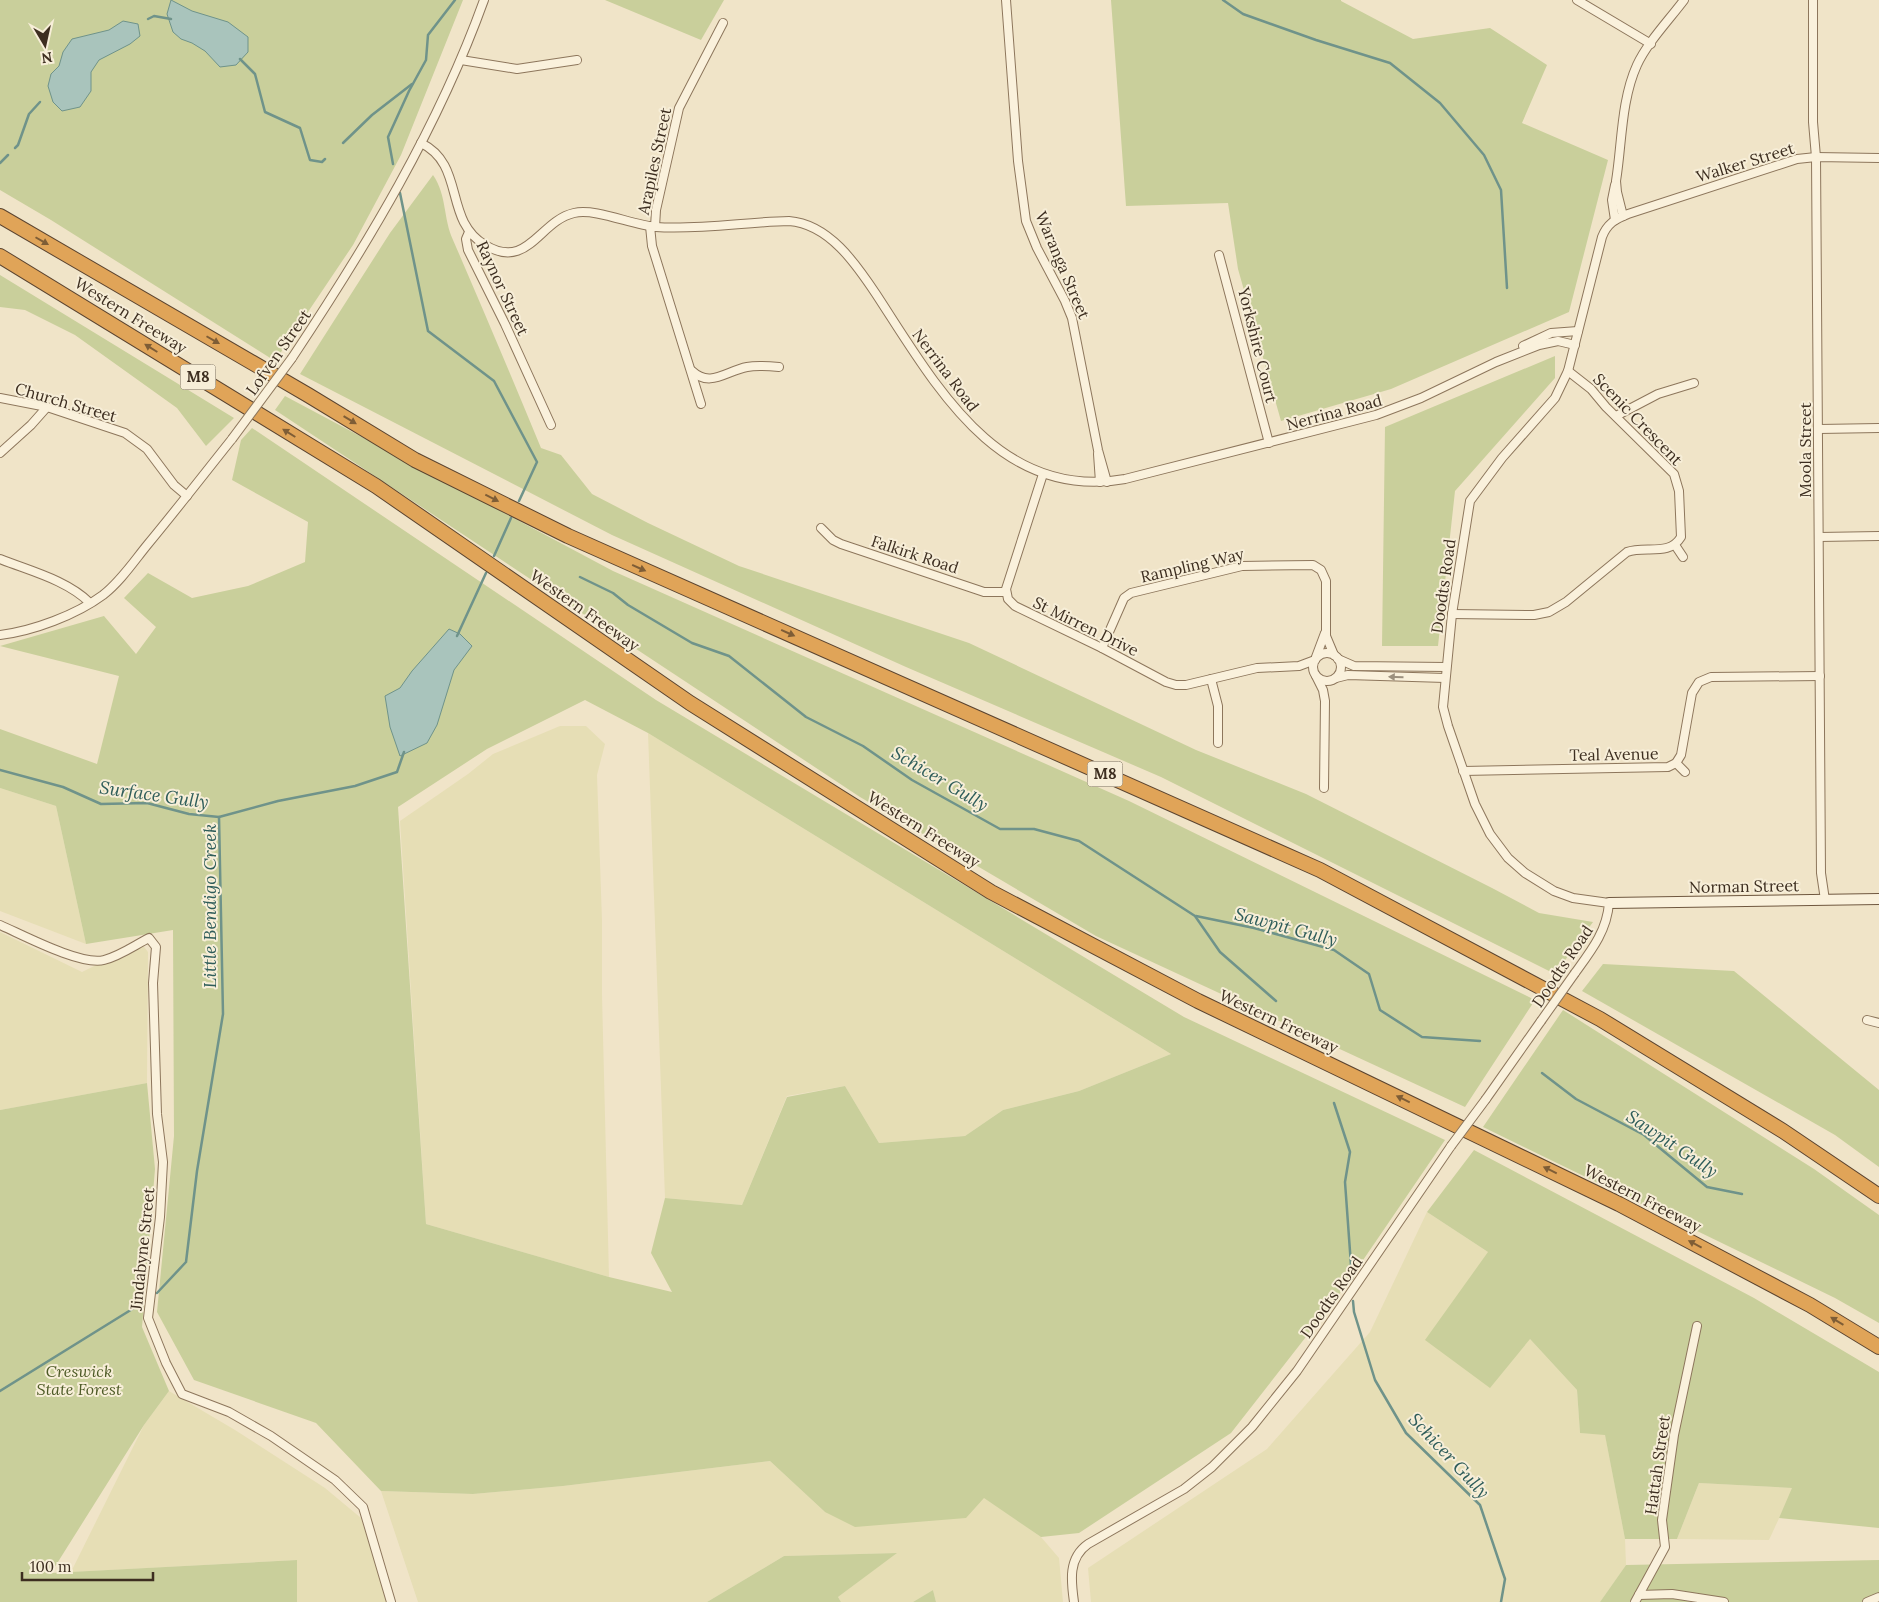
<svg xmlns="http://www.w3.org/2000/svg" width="1879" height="1602" font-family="Lora,serif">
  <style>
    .farmland { fill: #e6deb5 }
    .green { fill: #c9cf9b; fill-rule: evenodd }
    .water { fill: #a9c4bc; stroke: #6f938a }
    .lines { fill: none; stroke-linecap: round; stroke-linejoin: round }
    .stream { stroke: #6f938a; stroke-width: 2.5 }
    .street-casing { stroke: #8d765c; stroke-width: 10 }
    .secondary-casing { stroke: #6f573f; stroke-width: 12 }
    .highway-casing { stroke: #5b4430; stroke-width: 16 }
    .street { stroke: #faf1dc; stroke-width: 8 }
    .secondary { stroke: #faf1dc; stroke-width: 10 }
    .highway { stroke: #e0a458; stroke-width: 14 }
    .street-bridge-casing { stroke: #8d765c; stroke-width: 10; stroke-linecap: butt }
    .street-bridge { stroke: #faf1dc; stroke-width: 8 }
    .oneway { fill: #7e5d36 }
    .oneway2 { fill: #9c907e }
    .labels { text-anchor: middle; stroke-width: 4; stroke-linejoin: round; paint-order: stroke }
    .shield { fill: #f7eed8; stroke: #756857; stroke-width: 1 }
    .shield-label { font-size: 15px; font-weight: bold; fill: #3d2e20 }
    .street-label { font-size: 16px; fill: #3d2e20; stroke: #f7eed8 }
    .park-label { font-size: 16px; font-style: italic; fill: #4d5a26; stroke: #f7eed8 }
    .water-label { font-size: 18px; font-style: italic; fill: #2f5d5a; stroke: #f7eed8 }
  </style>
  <rect width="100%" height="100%" fill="#f0e4c8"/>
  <g class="farmland">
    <polygon points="560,726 586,726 605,744 597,775 602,921 602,995 609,1277 426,1224 400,821 468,774 493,754"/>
    <polygon points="648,733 1171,1054 1079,1091 1003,1110 965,1136 879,1143 845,1086 787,1096 742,1205 665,1198"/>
    <polygon points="0,788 56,806 86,944 0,911"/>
    <polygon points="0,932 82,972 141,943 148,952 147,1083 0,1110"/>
    <polygon points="1427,1212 1488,1252 1530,1339 1577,1390 1580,1433 1605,1434 1625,1539 1626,1565 1600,1602 1091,1602 1088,1568 1267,1449 1370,1332"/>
    <polygon points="169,1391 235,1430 325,1488 361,1518 388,1602 297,1602 296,1560 71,1572 144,1425"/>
    <polygon points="770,1461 825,1512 984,1497 1041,1537 1059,1558 1063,1602 936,1602 933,1590 913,1602 841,1602 838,1597 896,1553 784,1556 707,1602 418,1602 381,1491 473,1494 563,1486"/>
    <polygon points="1699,1483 1793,1488 1769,1540 1677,1539"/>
  </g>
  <g class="green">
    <polygon points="0,0 463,0 401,155 353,245 275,361 51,220 0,190"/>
    <polygon points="605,0 724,0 701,40"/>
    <polygon points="1111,0 1341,0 1341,1 1413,39 1490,28 1547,65 1522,123 1608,160 1569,312 1391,389 1281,421 1238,269 1228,203 1126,206"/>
    <path d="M 433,175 C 447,195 443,219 453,240 C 483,309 512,378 541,448 L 561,455 L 592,494 L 648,523 L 739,566 L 969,643 L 1196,750 L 1306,794 L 1492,888 L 1539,913 L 1593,922 L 1555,974 L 1161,777 L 906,667 L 612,535 L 300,374 L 390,233 Z"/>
    <polygon points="0,275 234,418 206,446 177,408 75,335 25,310 0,307"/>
    <polygon points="1555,356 1555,378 1455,491 1438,646 1382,646 1385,427"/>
    <polygon points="285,396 613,571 1129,801 1535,1000 1465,1107 1096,936 860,797 275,410"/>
    <path d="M 252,428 L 656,700 L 1184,1017 L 1445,1140 L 1344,1288 L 1231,1433 L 1079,1533 L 1041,1537 L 984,1498 L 966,1518 L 855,1527 L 825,1512 L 770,1461 L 563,1486 L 473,1494 L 381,1491 L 316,1423 L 194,1380 L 157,1312 L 174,1136 L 173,930 L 86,944 L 56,806 L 0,788 L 0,729 L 97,764 L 119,676 L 0,646 L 104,616 L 136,654 L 156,627 L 124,598 L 148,573 L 192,598 L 248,586 L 305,562 L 308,522 L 232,480 L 241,440 ZM 585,700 L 648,733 L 1171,1054 L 1079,1091 L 1003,1110 L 965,1136 L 879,1143 L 845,1086 L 787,1097 L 742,1205 L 665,1198 L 651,1253 L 672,1292 L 609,1277 L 426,1224 L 398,807 L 487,749 Z"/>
    <polygon points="1603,964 1734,971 1879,1090 1879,1167 1835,1135 1582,991"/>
    <polygon points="1563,1010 1814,1169 1879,1215 1879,1323 1835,1298 1483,1127"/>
    <polygon points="147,1083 155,1169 142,1327 169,1391 144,1425 51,1573 297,1560 297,1602 0,1602 0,1110"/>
    <polygon points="1474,1150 1754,1298 1879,1372 1879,1528 1779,1518 1792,1488 1699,1483 1677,1539 1625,1539 1605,1435 1580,1433 1577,1390 1530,1339 1490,1388 1425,1340 1488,1252 1427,1212"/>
    <polygon points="897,1553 838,1597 841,1602 707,1602 784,1556"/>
    <polygon points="1879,1560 1879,1602 1600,1602 1626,1565"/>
    <polygon points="933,1590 936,1602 913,1602"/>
  </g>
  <g class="water">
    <polygon points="171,0 192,11 228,22 248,37 248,52 236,65 220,67 205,51 192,43 181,39 173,32 167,14"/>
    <polygon points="123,21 138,24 140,36 130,44 99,60 91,72 91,91 80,107 62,111 53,102 48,86 51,74 59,66 63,52 72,39 109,30"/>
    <polygon points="449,629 460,634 472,646 454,670 437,725 427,743 400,756 390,727 385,696 400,688 412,671"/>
  </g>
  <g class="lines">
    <g class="stream">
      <polyline points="1223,0 1243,14 1316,40 1390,63 1440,103 1484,155 1501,190 1507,288"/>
      <polyline points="148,19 154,16 171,19"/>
      <polyline points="240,59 255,74 265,112 300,128 310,160 322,162 325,159"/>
      <polyline points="343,143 372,115 412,84"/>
      <polyline points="15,148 18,145 29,114 40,102"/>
      <polyline points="0,163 8,155"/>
      <polyline points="393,164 388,137 409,91 426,60 428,35 455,0"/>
      <polyline points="400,193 428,331 494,381 537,462 519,501"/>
      <polyline points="494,556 511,518"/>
      <polyline points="580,577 613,593 628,605 692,643 729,656 806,717 863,746 912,780 1000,829 1034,829 1079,841 1195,916 1220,952 1276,1001"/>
      <polyline points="457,636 486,573"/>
      <polyline points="0,770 63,787 101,804 147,803 189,814 219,817"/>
      <polyline points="1196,916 1254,928 1334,950 1369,974 1380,1010 1422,1037 1480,1041"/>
      <polyline points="1542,1073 1576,1099 1644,1135 1707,1187 1742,1194"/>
      <polyline points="1334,1103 1350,1152 1345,1182 1352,1279"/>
      <polyline points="157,1293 186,1262 197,1171 223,1014 219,817 278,801 355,786 397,772 404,752"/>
      <polyline points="1353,1301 1354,1312 1375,1380 1406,1433 1480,1505 1505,1579 1501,1602"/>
      <polyline points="0,1391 142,1303"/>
    </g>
    <defs>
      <g id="street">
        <polyline points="1006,0 1018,161 1026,221 1037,248 1065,301 1072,318 1098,450 1107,482"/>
        <polyline points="1577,0 1651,44"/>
        <polyline points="1813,0 1813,122 1816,157 1821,873 1825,900"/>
        <polyline points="461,60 517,69 577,60"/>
        <path d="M 421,143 C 466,165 443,220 485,245 C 528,271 539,221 574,213 C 596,208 632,225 656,227 C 700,230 745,222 789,221 C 829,224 856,264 876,294 C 935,384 998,502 1125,479 L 1376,415 L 1421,398 L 1496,362 L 1539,345 L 1558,341 L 1575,345"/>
        <polyline points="1615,185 1612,200 1615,220"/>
        <path d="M 1623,216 L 1617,192 L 1616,181 C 1622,144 1621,100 1637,65 C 1647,43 1669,20 1684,0"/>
        <polyline points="650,226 652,246 701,404"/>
        <polyline points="655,227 656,210 679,108 723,23"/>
        <polyline points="469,232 466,239 468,250 505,324 551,425"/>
        <polyline points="1219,255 1269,443"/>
        <polyline points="1523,346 1551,333 1578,331"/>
        <path d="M 292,358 C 367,245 438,128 484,0"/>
        <path d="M 692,371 C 710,388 726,371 747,367 C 757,365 768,366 779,367"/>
        <polyline points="0,398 47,407 125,433 147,449 174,485 187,496"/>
        <polyline points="1616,416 1658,394 1694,383"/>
        <polyline points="1819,429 1879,428"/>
        <polyline points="0,453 31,425 47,407"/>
        <polyline points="1098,454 1100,482"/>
        <polyline points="1043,474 1006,589 1008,599 1015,606 1102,648 1166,682 1176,685 1186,685 1257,668 1299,666 1315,660"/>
        <polyline points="821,528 833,540 841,544 984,592 1005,592"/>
        <polyline points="1819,537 1879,536"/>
        <polyline points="1675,545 1683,557"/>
        <path d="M 0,559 C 30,571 67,580 90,603"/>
        <path d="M 1452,614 L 1534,615 L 1549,612 L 1566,602 L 1627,552 C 1645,545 1669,557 1681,537 L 1679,491 L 1674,474 L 1606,407 L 1591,389 L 1568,371"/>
        <path d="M 0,635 C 33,631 76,615 103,595 C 121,581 134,561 148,544 C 177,509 204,474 232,439"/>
        <polyline points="1102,648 1124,598 1131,593 1242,566 1313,565 1321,570 1326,581 1326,636 1334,655"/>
        <circle cx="1327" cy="667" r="14"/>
        <polyline points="1316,657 1325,633"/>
        <polyline points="1338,659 1354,666 1446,667"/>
        <polyline points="1316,676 1323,690 1325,701 1324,788"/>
        <polyline points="1336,678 1348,675 1445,678"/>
        <polyline points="1211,679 1218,706 1218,743"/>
        <polyline points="1676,763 1685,772"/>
        <polyline points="1463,771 1668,767 1676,763 1681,755 1692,693 1699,682 1711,677 1820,676"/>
        <path d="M 0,925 C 23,935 81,966 104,960 C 120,956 135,945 149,938 L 156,947 L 153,983 L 157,1114 L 163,1162 L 160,1217 L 148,1318 L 166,1363 L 182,1394 L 229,1412 L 271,1436 L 335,1480 L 363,1507 L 391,1602"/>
        <path d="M 1575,973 C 1591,951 1607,931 1609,903 L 1573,898 L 1554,891 L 1525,873 L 1508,858 L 1490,834 L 1475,804 L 1448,726 L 1443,707 L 1452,614 L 1470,501 L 1502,458 L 1555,398 L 1568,371 L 1602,237 C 1607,224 1615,219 1628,214 L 1797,159 L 1816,157 L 1879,158"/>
        <polyline points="1867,1020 1879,1023"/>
        <polyline points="1486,1099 1541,1021"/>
        <polyline points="1639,1595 1672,1594 1724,1602"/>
        <path d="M 1074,1602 C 1071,1581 1068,1558 1088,1544 L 1184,1489 L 1212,1467 L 1252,1427 L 1297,1371 L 1451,1146"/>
        <polyline points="1635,1602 1665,1547 1662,1520 1674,1435 1697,1326"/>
        <polyline points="1867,1602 1879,1597"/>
      </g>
      <polyline id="secondary" points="1609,903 1879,899"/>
      <g id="highway">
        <polyline points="0,216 308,395 415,460 568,536 1320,870 1600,1019 1783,1131 1879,1196"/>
        <polyline points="0,256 376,486 690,703 991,892 1198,1001 1619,1204 1810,1305 1879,1347"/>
      </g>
    </defs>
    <use href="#street" class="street-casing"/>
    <use href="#secondary" class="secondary-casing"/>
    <use href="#highway" class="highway-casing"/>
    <use href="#street" class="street"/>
    <use href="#secondary" class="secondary"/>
    <use href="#highway" class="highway"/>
    <defs>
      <g id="street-bridge">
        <polyline points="232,439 292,358"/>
        <polyline points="1541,1021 1575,973"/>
        <polyline points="1451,1146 1486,1099"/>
      </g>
    </defs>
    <use href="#street-bridge" class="street-bridge-casing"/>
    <use href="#street-bridge" class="street-bridge"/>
  </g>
  <defs><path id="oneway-solid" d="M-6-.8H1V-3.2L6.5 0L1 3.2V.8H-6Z" transform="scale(1.25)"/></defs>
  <g class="oneway">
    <use href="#oneway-solid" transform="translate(42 241) rotate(30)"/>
    <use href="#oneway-solid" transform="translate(213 340) rotate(30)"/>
    <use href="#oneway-solid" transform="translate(151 348) rotate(-148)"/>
    <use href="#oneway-solid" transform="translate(350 420) rotate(31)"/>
    <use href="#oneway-solid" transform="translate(289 433) rotate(-148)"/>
    <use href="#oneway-solid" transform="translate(492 498) rotate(27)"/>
    <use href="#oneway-solid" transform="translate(639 568) rotate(24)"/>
    <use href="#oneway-solid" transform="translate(788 633) rotate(24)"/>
    <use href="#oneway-solid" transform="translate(1403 1099) rotate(-154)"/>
    <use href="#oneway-solid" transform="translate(1550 1170) rotate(-154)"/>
    <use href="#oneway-solid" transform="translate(1695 1244) rotate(-152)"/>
    <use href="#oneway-solid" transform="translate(1837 1321) rotate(-149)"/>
  </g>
  <use class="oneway2" href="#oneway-solid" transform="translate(1396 677) rotate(-178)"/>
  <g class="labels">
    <g class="shield">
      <rect x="180.5" y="364.5" width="35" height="25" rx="4"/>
      <rect x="1087.5" y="761.5" width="35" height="25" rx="4"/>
    </g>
    <g class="shield-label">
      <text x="198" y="382">M8</text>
      <text x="1105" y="779">M8</text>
    </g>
    <g class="street-label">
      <text transform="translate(654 161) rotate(-78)" y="6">Arapiles Street</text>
      <text transform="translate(1745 162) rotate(-17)" y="6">Walker Street</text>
      <text transform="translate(1063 265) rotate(67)" y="6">Waranga Street</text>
      <text transform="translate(503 288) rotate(65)" y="6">Raynor Street</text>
      <text transform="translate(131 315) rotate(32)" y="6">Western Freeway</text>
      <text transform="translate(1258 345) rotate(76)" y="6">Yorkshire Court</text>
      <text transform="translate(278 352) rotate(-55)" y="6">Lofven Street</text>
      <text transform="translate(946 370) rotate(53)" y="6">Nerrina Road</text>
      <text transform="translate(66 402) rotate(16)" y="6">Church Street</text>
      <text transform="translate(1334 412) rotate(-15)" y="6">Nerrina Road</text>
      <text transform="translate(1638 419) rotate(46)" y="6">Scenic Crescent</text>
      <text transform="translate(1805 450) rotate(-90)" y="6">Moola Street</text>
      <text transform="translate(915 554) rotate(18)" y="6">Falkirk Road</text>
      <text transform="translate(1192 565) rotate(-13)" y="6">Rampling Way</text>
      <text transform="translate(1443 586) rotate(-82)" y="6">Doodts Road</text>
      <text transform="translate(585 610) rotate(35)" y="6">Western Freeway</text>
      <text transform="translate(1086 626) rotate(26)" y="6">St Mirren Drive</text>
      <text transform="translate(1614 754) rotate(-1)" y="6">Teal Avenue</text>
      <text transform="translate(924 829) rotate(32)" y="6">Western Freeway</text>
      <text transform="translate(1744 886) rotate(-1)" y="6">Norman Street</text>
      <text transform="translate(1562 966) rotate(-56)" y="6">Doodts Road</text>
      <text transform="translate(1279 1021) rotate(25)" y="6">Western Freeway</text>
      <text transform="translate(1643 1198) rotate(27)" y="6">Western Freeway</text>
      <text transform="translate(142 1249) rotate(-84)" y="6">Jindabyne Street</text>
      <text transform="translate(1331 1297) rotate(-55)" y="6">Doodts Road</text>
      <text transform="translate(1657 1465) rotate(-82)" y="6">Hattah Street</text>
    </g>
    <g class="park-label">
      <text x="79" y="1377">Creswick<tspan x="79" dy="18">State Forest</tspan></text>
    </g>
    <g class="water-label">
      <text transform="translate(940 779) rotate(31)" y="6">Schicer Gully</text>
      <text transform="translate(154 795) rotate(8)" y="6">Surface Gully</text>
      <text transform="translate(210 906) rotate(-90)" y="6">Little Bendigo Creek</text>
      <text transform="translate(1286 927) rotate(15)" y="6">Sawpit Gully</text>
      <text transform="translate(1672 1144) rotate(34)" y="6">Sawpit Gully</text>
      <text transform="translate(1449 1456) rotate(47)" y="6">Schicer Gully</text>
    </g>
  </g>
  <g transform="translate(45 45) rotate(171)" stroke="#f7eed8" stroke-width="4" paint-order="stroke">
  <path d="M0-4L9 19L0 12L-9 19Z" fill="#3d2e20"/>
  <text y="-8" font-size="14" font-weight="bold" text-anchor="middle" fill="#3d2e20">N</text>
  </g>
  <path d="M22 1572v8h131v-8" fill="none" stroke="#3d2e20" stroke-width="2.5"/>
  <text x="30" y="1572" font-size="15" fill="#3d2e20" stroke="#f7eed8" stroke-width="4" paint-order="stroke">100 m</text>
</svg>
